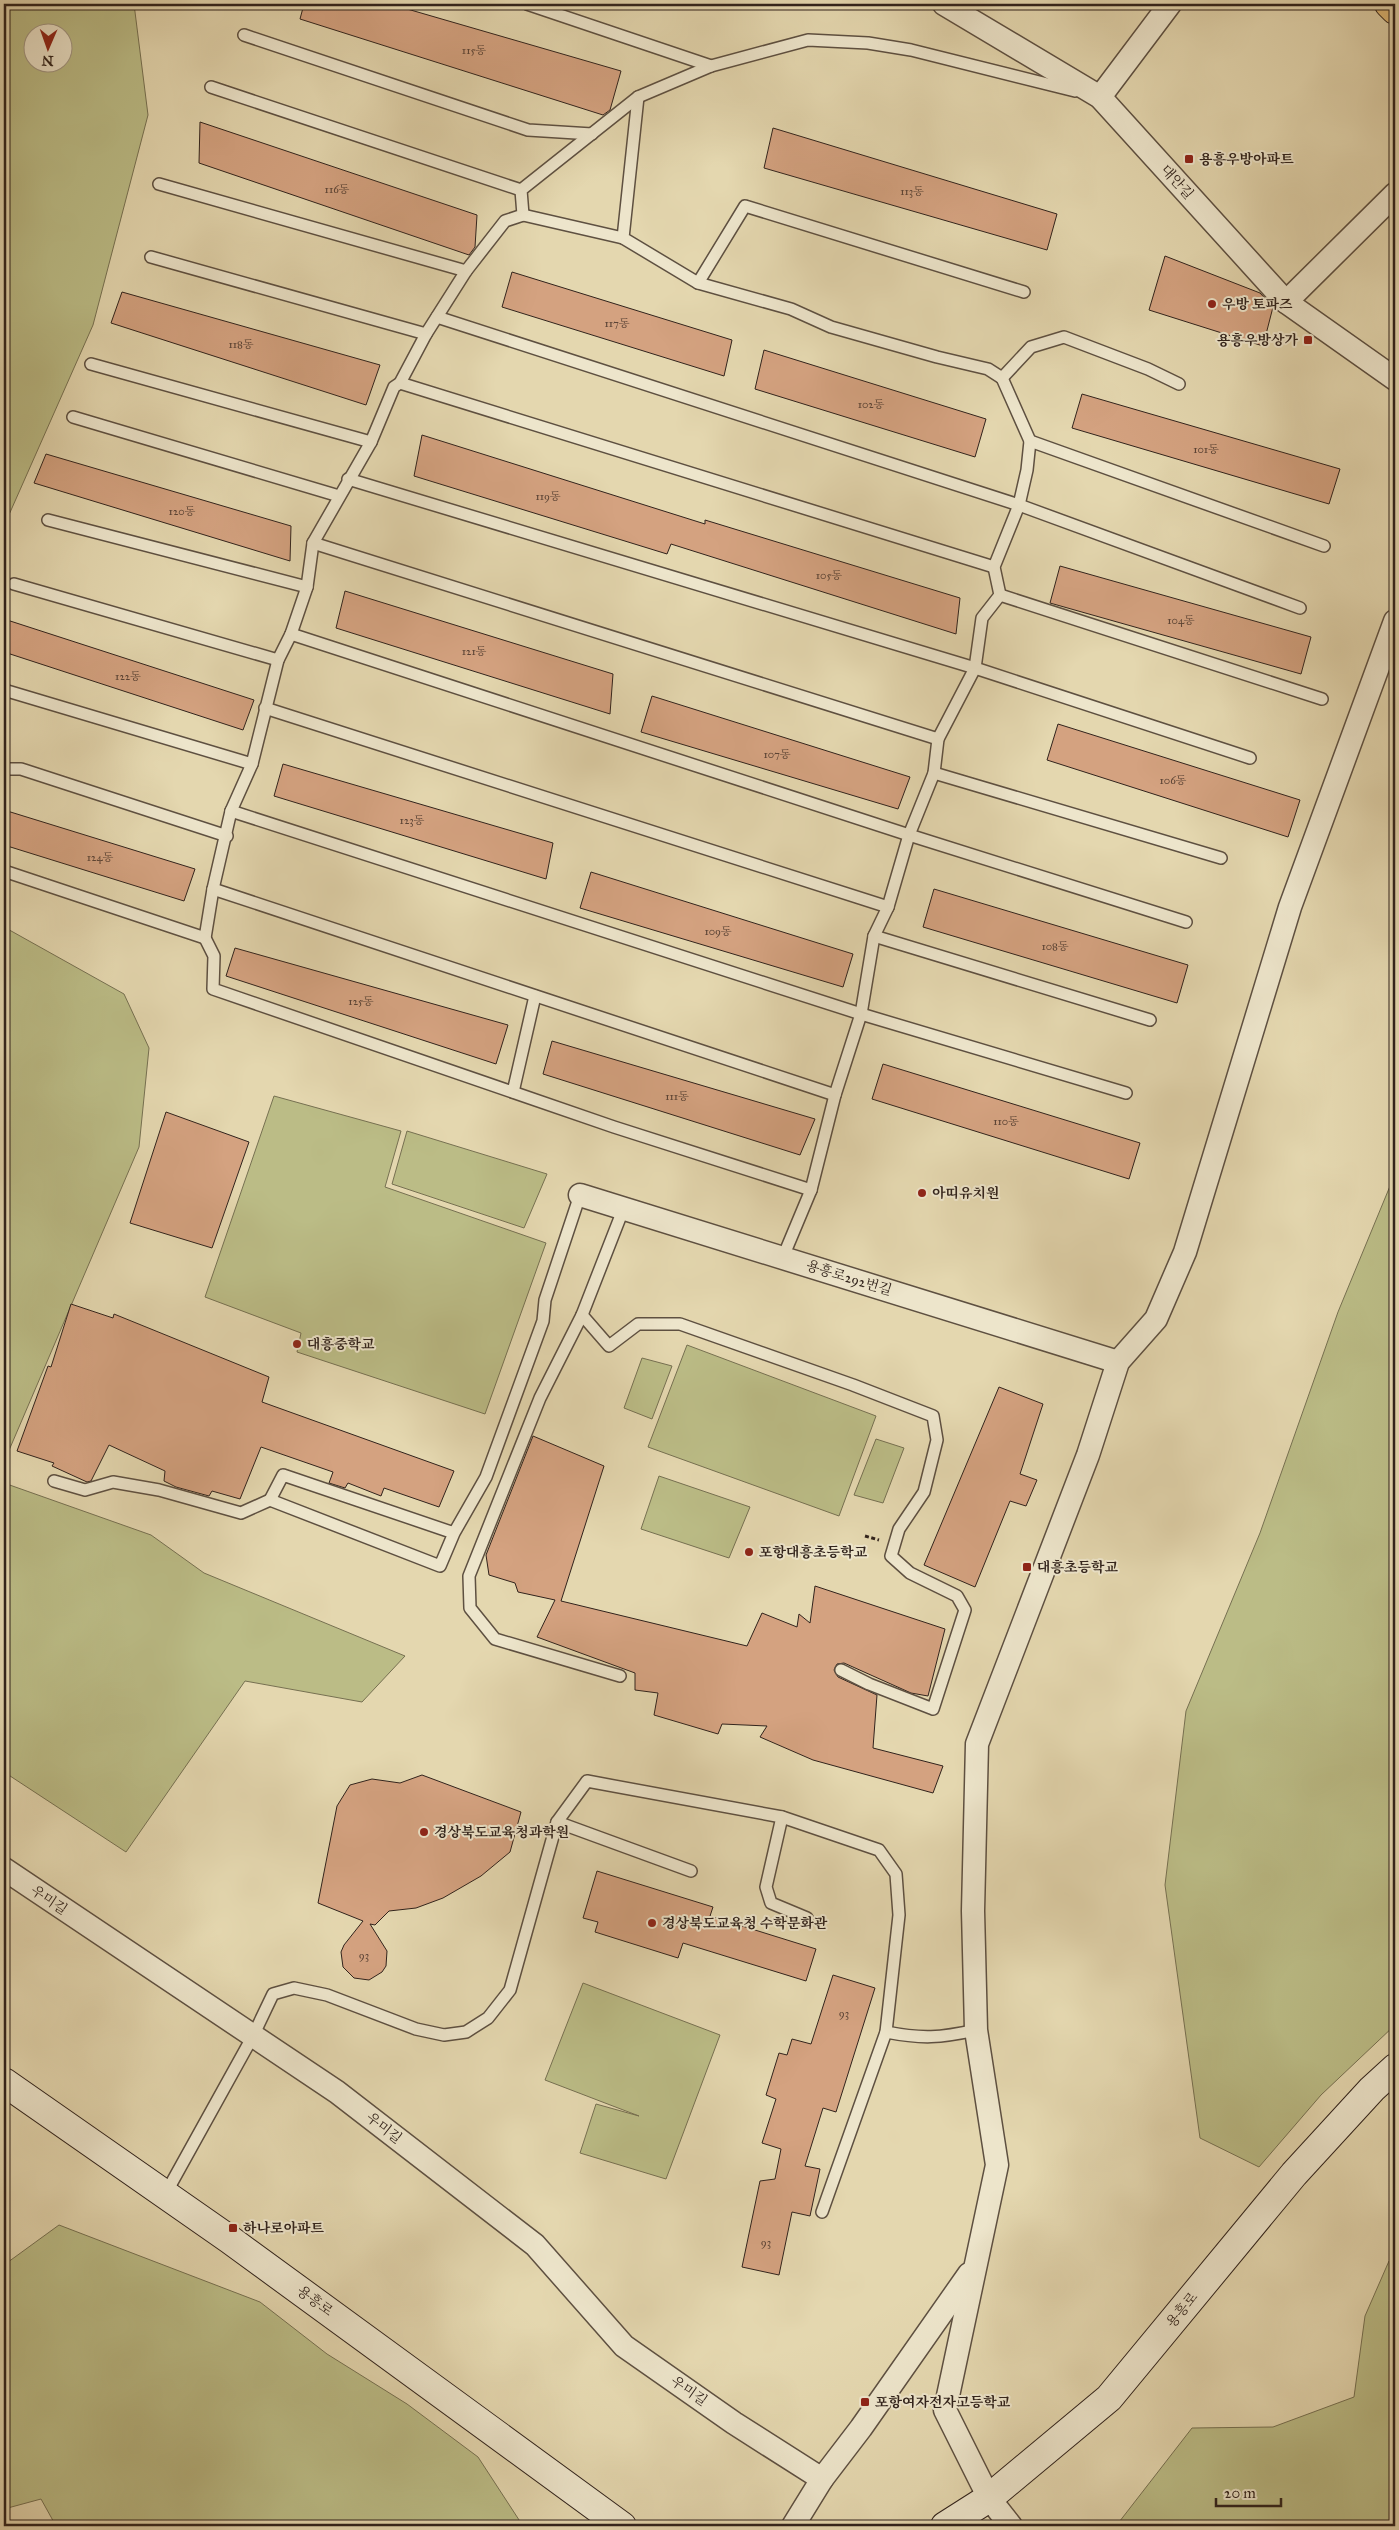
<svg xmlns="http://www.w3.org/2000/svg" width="1399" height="2530" font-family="'IM FELL Great Primer','Noto Serif KR',serif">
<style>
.green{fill:#bbbc86;stroke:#767051;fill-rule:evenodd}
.building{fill:#d4a280;stroke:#31231c}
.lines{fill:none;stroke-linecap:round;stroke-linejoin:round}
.lane-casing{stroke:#5e5041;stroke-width:14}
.street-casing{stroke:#5e5041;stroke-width:25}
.secondary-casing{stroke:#31231c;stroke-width:30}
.primary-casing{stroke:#31231c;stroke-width:30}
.path{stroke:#31231c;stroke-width:3;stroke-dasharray:4 2.5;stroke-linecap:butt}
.lane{stroke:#ede5cb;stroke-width:11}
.street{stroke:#ede5cb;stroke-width:22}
.secondary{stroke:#ede5cb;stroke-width:28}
.primary{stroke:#e2bc78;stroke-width:28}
.poi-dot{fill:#8f2418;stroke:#ede5cb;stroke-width:2}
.labels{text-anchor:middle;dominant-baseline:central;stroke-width:4;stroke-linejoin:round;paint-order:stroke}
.number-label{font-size:11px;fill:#5a4335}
.poi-label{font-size:14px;font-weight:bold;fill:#31231c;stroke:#ede5cb;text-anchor:start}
.street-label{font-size:14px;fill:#31231c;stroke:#ede5cb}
</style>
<rect width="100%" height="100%" fill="#e4d7af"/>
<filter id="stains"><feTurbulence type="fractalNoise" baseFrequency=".004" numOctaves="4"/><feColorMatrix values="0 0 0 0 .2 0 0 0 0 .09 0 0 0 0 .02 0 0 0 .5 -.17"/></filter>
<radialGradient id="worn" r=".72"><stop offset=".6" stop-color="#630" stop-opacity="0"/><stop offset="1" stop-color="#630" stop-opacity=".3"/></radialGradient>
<g class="green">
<path d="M 4,4 L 134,4 L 148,115 L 93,325 L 4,526 ZM 62,32 L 62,62 L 32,62 L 32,32 Z"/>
<polygon points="4,927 124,994 149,1048 139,1147 4,1462"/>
<polygon points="274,1096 401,1131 385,1187 546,1243 485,1414 297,1352 301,1333 205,1297"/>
<polygon points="407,1131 547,1174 524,1228 392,1184"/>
<polygon points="1395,1174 1395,2025 1321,2095 1259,2167 1200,2138 1165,1885 1186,1711 1260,1533 1338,1312"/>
<polygon points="687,1345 876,1416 839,1516 648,1447"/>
<polygon points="642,1358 672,1366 652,1419 624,1408"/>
<polygon points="876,1439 904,1448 883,1503 854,1495"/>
<polygon points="659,1476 750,1507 729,1558 641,1529"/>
<polygon points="4,1483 151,1535 204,1573 405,1656 362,1702 245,1681 126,1852 4,1772"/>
<polygon points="583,1983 720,2035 666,2179 580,2153 596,2104 639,2116 545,2080"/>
<polygon points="59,2225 260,2302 327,2354 407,2404 478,2457 523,2526 56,2526 41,2499 4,2509 4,2265"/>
<polygon points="1395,2258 1395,2526 1116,2526 1192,2428 1273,2427 1354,2397 1365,2316 1389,2261"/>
</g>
<g class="building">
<polygon points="304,4 390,4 621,71 610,110 603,115 300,19"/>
<polygon points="200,122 477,215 475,247 469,255 199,163"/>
<polygon points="773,128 1057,214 1047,250 764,168"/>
<polygon points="1165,256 1260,293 1273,307 1263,346 1149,310"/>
<polygon points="512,272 732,340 724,376 502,307"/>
<polygon points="122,292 380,365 366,405 111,323"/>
<polygon points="764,350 986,419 975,457 755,389"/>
<polygon points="1082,394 1340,469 1329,504 1072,428"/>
<polygon points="422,435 705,524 705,520 960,598 956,634 671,544 667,554 414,476"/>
<polygon points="46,454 291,526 290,561 34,483"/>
<polygon points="1060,566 1311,637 1301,674 1050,603"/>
<polygon points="345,591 613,674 610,714 336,628"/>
<polygon points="4,619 254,700 243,730 4,652"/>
<polygon points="652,696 910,777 898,809 641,732"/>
<polygon points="1058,724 1300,800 1288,837 1047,760"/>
<polygon points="283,764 553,843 546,879 274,796"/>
<polygon points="4,810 195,869 184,901 4,845"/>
<polygon points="591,872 853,954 843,987 580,908"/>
<polygon points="934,889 1188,965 1177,1003 923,927"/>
<polygon points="235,948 508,1025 496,1064 226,976"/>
<polygon points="552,1041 815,1119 800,1155 543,1074"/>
<polygon points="883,1064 1140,1143 1129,1179 872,1099"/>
<polygon points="166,1112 249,1142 212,1248 130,1223"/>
<polygon points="71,1304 113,1318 114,1314 269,1377 262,1402 454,1471 439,1507 384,1488 381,1496 348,1483 345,1488 329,1483 333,1472 261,1447 240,1499 212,1491 209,1496 176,1487 164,1481 165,1471 109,1445 91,1481 87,1482 52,1466 54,1463 17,1451 48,1366 51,1367"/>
<polygon points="999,1387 1043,1404 1020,1474 1037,1480 1026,1506 1010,1501 975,1587 924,1565"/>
<polygon points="533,1436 604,1466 561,1601 747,1646 762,1613 797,1627 799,1614 810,1623 815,1586 945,1629 928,1696 911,1693 844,1663 837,1664 834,1670 838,1677 877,1695 873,1748 943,1766 933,1793 813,1760 760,1737 767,1726 722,1724 718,1734 654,1715 658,1693 635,1690 635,1673 537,1637 555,1600 518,1592 515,1583 489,1575 486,1555"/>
<polygon points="422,1775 521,1812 510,1852 481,1876 443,1898 416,1908 389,1911 375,1925 370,1924 387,1951 386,1966 382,1972 369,1980 354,1978 343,1967 341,1952 344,1945 363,1921 318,1903 337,1806 350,1785 372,1779 400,1783"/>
<polygon points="597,1871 713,1907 710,1916 816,1949 806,1981 683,1943 678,1958 595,1932 598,1922 583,1918"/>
<polygon points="833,1975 875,1988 836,2112 823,2108 805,2166 820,2169 810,2216 792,2212 779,2275 742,2267 760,2181 775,2179 781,2149 762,2143 776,2099 766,2095 779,2053 787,2055 792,2039 811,2044"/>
</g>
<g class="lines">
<defs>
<g id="lane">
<polyline points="527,4 711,66"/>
<polyline points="244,35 528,130 592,134"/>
<polyline points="211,87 521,190"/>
<polyline points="638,97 623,238 698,283 791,309 831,327 937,357 988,369 1002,378 1031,347 1064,337 1148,369 1179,384"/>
<polyline points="159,184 466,271"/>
<polyline points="523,215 623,238"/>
<polyline points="151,257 426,334"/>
<polyline points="698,283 745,206 1024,292"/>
<polyline points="437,317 1019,505 1300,608"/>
<polyline points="91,364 371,442"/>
<polyline points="400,383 994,567"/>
<polyline points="73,417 339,496"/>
<polyline points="1030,441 1324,546"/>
<polyline points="348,479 975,668 1250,758"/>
<polyline points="48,520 307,587"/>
<polyline points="313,543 938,739"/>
<polyline points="14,584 278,660"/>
<polyline points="1000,595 1322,699"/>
<polyline points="291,634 909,835 1186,922"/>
<polyline points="4,690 252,764"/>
<polyline points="265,708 888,907"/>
<polyline points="4,769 21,769 227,836"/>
<polyline points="934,773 1221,858"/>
<polyline points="231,811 861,1014 1126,1093"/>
<polyline points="4,871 205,938 213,889 231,811 252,764 278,660 291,634 307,587 313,543 371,442 394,387 400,383 426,334 466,271 505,221 523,215 521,190 638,97 711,66 808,40 868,43 911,50 1075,91"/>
<polyline points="213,889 835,1095"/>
<polyline points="874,936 1150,1020"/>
<polyline points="205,938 214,956 213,989 614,1127 811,1190"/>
<polyline points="513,1092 535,996"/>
<polyline points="783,1257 811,1190 835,1095 861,1014 874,936 888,907 909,835 934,773 938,739 975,668 982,618 1000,595 994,567 1019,505 1027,470 1030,441 1002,378"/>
<polyline points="582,1315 609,1346 638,1324 680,1324 853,1385 933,1416 937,1440 924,1492 899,1529 891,1556 910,1573 957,1596 965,1610 933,1709 869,1684 841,1670"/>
<polyline points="54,1481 85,1490 113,1482 159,1490 241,1513 270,1500"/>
<polyline points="454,1533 283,1475 270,1500 440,1566 454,1533 486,1477 543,1321 545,1300 580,1195"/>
<polyline points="620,1676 495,1639 470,1608 469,1576 540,1398 582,1315 623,1210"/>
<polyline points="782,1817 766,1887 771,1903 807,1918"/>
<polyline points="557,1822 691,1871"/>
<path d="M 886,2032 C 922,2039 940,2038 976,2030"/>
<polyline points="166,2193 253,2036 273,1994 294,1988 327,1995 416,2029 444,2035 466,2032 488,2018 510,1990 557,1822 587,1781 782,1817 879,1850 896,1874 899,1915 886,2032 822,2212"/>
</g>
<g id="street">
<polyline points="944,4 1100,97 1286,302 1395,379"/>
<polyline points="1100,97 1170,4"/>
<polyline points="1286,302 1395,194"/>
<polyline points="580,1195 1118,1362"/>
<polyline points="4,1869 337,2092 535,2245 624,2346 734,2423 822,2479"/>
<polyline points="793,2526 822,2479 861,2428 969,2274"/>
<polyline points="1011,2526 989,2498 945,2410 997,2165 976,2030 973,1911 977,1744 1088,1455 1118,1362 1156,1319 1185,1252 1290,907 1395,621"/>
</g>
<g id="secondary">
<polyline points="4,2082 229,2239 622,2526"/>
<polyline points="945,2526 989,2498 1109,2398 1294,2174 1372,2089 1395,2068"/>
</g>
<polyline id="primary" points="1389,4 1395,10"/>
</defs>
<use href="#lane" class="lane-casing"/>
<use href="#street" class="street-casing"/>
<use href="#secondary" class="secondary-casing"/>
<use href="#primary" class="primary-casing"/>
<polyline class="path" points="865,1536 879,1540"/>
<use href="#lane" class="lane"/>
<use href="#street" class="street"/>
<use href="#secondary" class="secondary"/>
<use href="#primary" class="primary"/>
</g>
<g class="poi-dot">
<rect x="1184" y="154" width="10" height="10" rx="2.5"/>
<circle cx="1212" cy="304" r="5"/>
<rect x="1303" y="335" width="10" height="10" rx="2.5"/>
<circle cx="922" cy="1193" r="5"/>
<circle cx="297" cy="1344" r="5"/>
<circle cx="749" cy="1552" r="5"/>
<rect x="1022" y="1562" width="10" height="10" rx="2.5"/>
<circle cx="424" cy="1832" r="5"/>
<circle cx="652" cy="1923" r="5"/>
<rect x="228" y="2223" width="10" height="10" rx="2.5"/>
<rect x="860" y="2397" width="10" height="10" rx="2.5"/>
</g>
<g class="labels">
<g class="number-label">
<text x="474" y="50">115동</text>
<text x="337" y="189">116동</text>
<text x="912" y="191">113동</text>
<text x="617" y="323">117동</text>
<text x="241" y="344">118동</text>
<text x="871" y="404">102동</text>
<text x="1206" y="449">101동</text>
<text x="548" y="496">119동</text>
<text x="182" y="511">120동</text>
<text x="829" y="575">105동</text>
<text x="1181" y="620">104동</text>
<text x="474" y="651">121동</text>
<text x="128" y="676">122동</text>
<text x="777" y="754">107동</text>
<text x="1173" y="780">106동</text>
<text x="412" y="820">123동</text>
<text x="100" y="857">124동</text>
<text x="718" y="931">109동</text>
<text x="1055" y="946">108동</text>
<text x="361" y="1001">125동</text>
<text x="677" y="1096">111동</text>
<text x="1006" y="1121">110동</text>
<text x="364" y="1955">93</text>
<text x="844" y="2013">93</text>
<text x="766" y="2242">93</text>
</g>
<g class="poi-label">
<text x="1199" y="159">용흥우방아파트</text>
<text x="1222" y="304">우방 토파즈</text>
<text x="1298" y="340" text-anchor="end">용흥우방상가</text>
<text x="932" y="1193">아띠유치원</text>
<text x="307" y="1344">대흥중학교</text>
<text x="759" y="1552">포항대흥초등학교</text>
<text x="1037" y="1567">대흥초등학교</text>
<text x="434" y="1832">경상북도교육청과학원</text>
<text x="662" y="1923">경상북도교육청 수학문화관</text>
<text x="243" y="2228">하나로아파트</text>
<text x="875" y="2402">포항여자전자고등학교</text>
</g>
<g class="street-label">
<text transform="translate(1177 182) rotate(48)">대안길</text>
<text transform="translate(849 1278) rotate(17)">용흥로292번길</text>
<text transform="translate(49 1900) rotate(34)">우미길</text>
<text transform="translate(384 2128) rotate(38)">우미길</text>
<text transform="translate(315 2301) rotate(36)">용흥로</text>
<text transform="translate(1182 2310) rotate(-51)">용흥로</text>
<text transform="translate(689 2391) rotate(35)">우미길</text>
</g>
</g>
<rect width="1399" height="2530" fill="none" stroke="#e4d7af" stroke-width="20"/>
<rect x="5" y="5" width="1389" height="2520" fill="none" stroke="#31231c" stroke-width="2.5"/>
<rect x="10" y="10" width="1379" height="2510" fill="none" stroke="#31231c"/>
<g transform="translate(48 48) rotate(182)"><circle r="24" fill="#ede5cb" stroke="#a29785"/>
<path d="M0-4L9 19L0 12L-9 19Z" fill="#8f2418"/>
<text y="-8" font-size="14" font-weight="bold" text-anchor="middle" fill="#31231c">N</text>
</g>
<path d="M1216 2498v8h65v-8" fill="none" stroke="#31231c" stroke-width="2.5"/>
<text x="1224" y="2498" font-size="15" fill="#31231c" stroke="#ede5cb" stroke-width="4" paint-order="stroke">20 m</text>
<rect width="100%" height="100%" filter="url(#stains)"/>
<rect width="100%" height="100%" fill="url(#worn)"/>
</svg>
